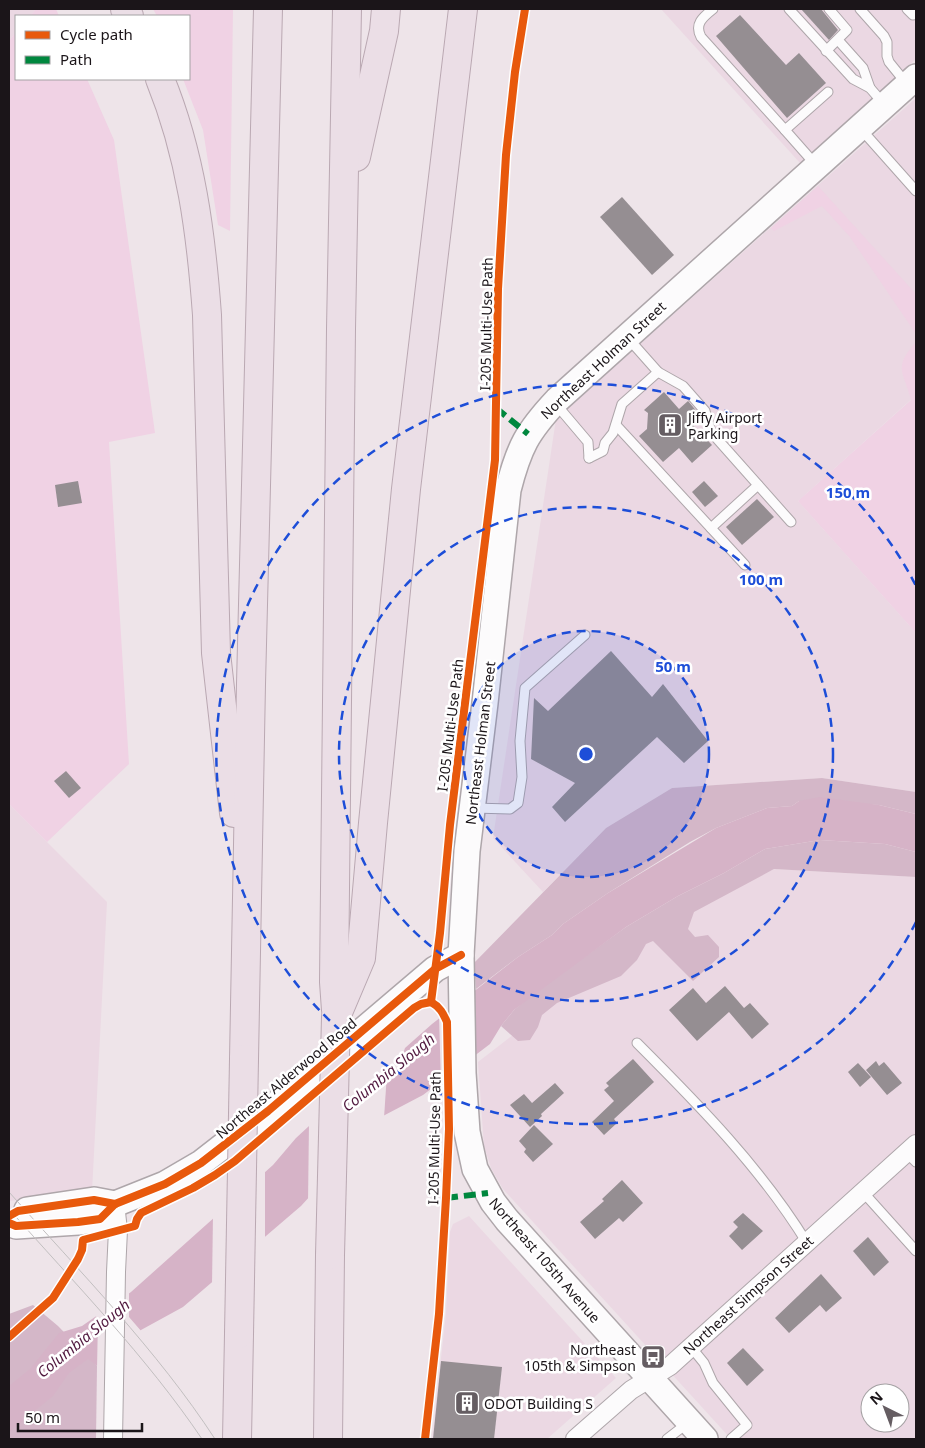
<svg xmlns="http://www.w3.org/2000/svg" width="925" height="1448" font-family="'Noto Sans',sans-serif">
<style>
.built{fill:#ebd8e3;fill-rule:evenodd}
.green{fill:#f0d2e4}
.forest{fill:#d4b7c8}
.water{fill:#d6b3c7}
.pier{fill:#eee4e9}
.building{fill:#958e92}
.lines{fill:none;stroke-linecap:round;stroke-linejoin:round}
.lane-casing{stroke:#aea6aa;stroke-width:11}
.street-casing{stroke:#aea6aa;stroke-width:20}
.secondary-casing{stroke:#aea6aa;stroke-width:28}
.highway-casing{stroke:#baa8b2;stroke-width:30}
.lane{stroke:#fcfbfc;stroke-width:9}
.street{stroke:#fcfbfc;stroke-width:18}
.secondary{stroke:#fcfbfc;stroke-width:25}
.highway{stroke:#ebdee6;stroke-width:28}
.tram{stroke:#c2bfc0;stroke-width:1}
.highway-bridge-casing{stroke:#baa8b2;stroke-width:30;stroke-linecap:butt}
.highway-bridge{stroke:#ebdee6;stroke-width:28}
.quiet{stroke:#00873e;stroke-width:6;stroke-dasharray:12 6;stroke-linecap:butt}
.cycleway-casing{stroke:#fff;stroke-width:11}
.cycleway{stroke:#e8590c;stroke-width:8}
.ring{fill:none;stroke:#1d4ed8;stroke-width:2.5;stroke-dasharray:9 6}
.labels{text-anchor:middle;dominant-baseline:central;stroke-width:5;stroke-linejoin:round;paint-order:stroke}
.street-label{font-size:14px;fill:#1b1519;stroke:#fff}
.poi-label{font-size:14px;fill:#1b1519;stroke:#fff;text-anchor:start}
.water-label{font-size:15px;font-style:italic;fill:#51193f;stroke:#fff}
.centre{fill:#1d4ed8;stroke:#fff;stroke-width:2.5}
.ring-label{font-size:15px;text-anchor:middle;font-weight:bold;fill:#1d4ed8;stroke:#fff;stroke-width:5;stroke-linejoin:round;paint-order:stroke}
</style>
<rect width="100%" height="100%" fill="#eee4e9"/>
<g class="built">
<polygon points="9,9 36,9 30,16 16,16 16,32 9,41"/>
<polygon points="661,9 916,9 916,59 800,163"/>
<polygon points="916,98 916,395 798,501 916,633 916,792 822,778 672,788 606,828 543,892 493,838 556,419"/>
<polygon points="9,804 107,902 92,1192 9,1201"/>
<path d="M 774,869 L 916,877 L 916,1439 L 731,1439 L 503,1189 L 491,1168 L 484,1146 L 478,1062 L 558,1000 L 668,923 ZM 870,1393 L 900,1393 L 900,1423 L 870,1423 Z"/>
<polygon points="469,1216 616,1378 547,1439 432,1439 446,1313 450,1232 453,1224"/>
</g>
<g class="green">
<polygon points="36,9 56,9 59,16 30,16"/>
<polygon points="153,9 233,9 230,231 218,225 203,130 183,79 189,79 189,16 157,16"/>
<polygon points="16,32 16,79 87,79 114,140 155,433 109,442 129,764 47,842 9,804 9,41"/>
<polygon points="818,186 916,294 916,334 850,237 822,206 774,231 771,228"/>
<path d="M 916,342 L 916,633 L 798,501 L 911,400 C 903,370 893,368 916,342 Z"/>
</g>
<g class="forest">
<polygon points="822,778 916,792 916,814 879,805 799,801 792,806 767,808 716,828 690,842 608,893 563,924 552,935 518,957 476,989 474,963 606,828 672,788"/>
<polygon points="820,840 885,844 916,852 916,877 774,869 694,912 688,929 695,937 708,935 719,947 719,957 693,981 653,941 646,944 637,960 621,976 557,1003 542,1015 538,1027 530,1040 518,1041 501,1026 514,1010 533,994 626,927 678,896 724,873 765,849"/>
<polygon points="33,1305 58,1326 97,1366 96,1439 9,1439 9,1314"/>
</g>
<polygon class="water" points="820,797 879,805 916,814 916,852 885,844 820,840 765,849 724,873 678,896 626,927 514,1010 501,1026 490,1044 423,1095 383,1116 301,1206 183,1307 141,1330 97,1366 88,1359 69,1373 53,1396 9,1432 9,1386 30,1369 59,1333 82,1326 131,1292 273,1165 296,1138 334,1103 397,1071 405,1048 432,1024 518,957 552,935 563,924 608,893 716,828 767,808 792,806 799,801"/>
<g class="pier">
<polygon points="472,990 473,1060 441,1084 439,1015"/>
<polygon points="387,1073 384,1118 308,1203 309,1123 333,1101"/>
<polygon points="265,1169 265,1241 212,1286 213,1215"/>
<polygon points="129,1290 129,1317 142,1332 97,1369 98,1319 94,1314"/>
</g>
<g class="building">
<polygon points="801,9 821,9 838,30 829,40"/>
<polygon points="740,15 786,65 799,53 826,83 787,118 716,36"/>
<polygon points="622,197 674,255 652,275 600,217"/>
<polygon points="664,392 679,409 688,401 699,414 690,422 712,445 692,463 679,448 663,462 639,436 647,429 648,413 644,410"/>
<polygon points="78,481 82,503 58,507 55,485"/>
<polygon points="704,481 718,496 705,507 692,492"/>
<polygon points="757,499 774,517 742,545 726,527"/>
<polygon points="611,651 652,697 663,684 708,741 684,763 657,737 565,822 552,807 575,783 531,759 534,698 548,711"/>
<polygon points="66,771 81,788 69,798 54,781"/>
<polygon points="725,986 744,1008 750,1003 769,1024 752,1039 729,1012 697,1041 669,1010 693,988 706,1003"/>
<polygon points="633,1059 654,1082 614,1119 617,1123 604,1135 592,1122 614,1101 604,1090 609,1086 606,1083"/>
<polygon points="876,1061 879,1066 884,1062 902,1083 887,1095 866,1070"/>
<polygon points="858,1063 871,1077 860,1087 848,1072"/>
<polygon points="555,1083 564,1093 541,1114 542,1116 530,1127 510,1105 524,1094 532,1103"/>
<polygon points="534,1125 553,1144 533,1162 524,1152 526,1149 519,1141"/>
<polygon points="622,1180 643,1203 623,1222 619,1218 595,1239 580,1222 604,1201 602,1199"/>
<polygon points="743,1213 763,1231 742,1250 729,1236 738,1227 733,1222"/>
<polygon points="868,1237 889,1262 874,1276 853,1251"/>
<polygon points="821,1274 842,1298 826,1312 820,1305 789,1333 775,1318"/>
<polygon points="743,1348 764,1370 747,1386 727,1363"/>
<polygon points="441,1361 502,1367 494,1439 433,1439"/>
</g>
<g class="lines">
<defs>
<g id="lane">
<path d="M 713,9 C 703,17 694,24 701,37 L 785,130 L 828,92"/>
<polyline points="789,9 853,79 870,88 883,103"/>
<polyline points="860,9 884,36 887,42 887,56 889,62 906,83"/>
<polyline points="907,9 913,15 916,12"/>
<polyline points="838,40 863,68 870,88"/>
<polyline points="826,51 847,30 829,9"/>
<polyline points="860,128 916,191"/>
<polyline points="785,130 815,164"/>
<polyline points="658,372 683,386 705,411 711,432 791,522"/>
<polyline points="555,403 588,442 589,458"/>
<polyline points="616,425 745,565"/>
<polyline points="589,458 603,451 605,443 613,433 622,404 658,372 627,337"/>
<polyline points="711,528 758,485"/>
<polyline points="473,808 510,809 518,803 522,777 520,741 525,688 585,635"/>
<path d="M 637,1043 C 698,1104 761,1168 807,1243"/>
<polyline points="907,1153 916,1162"/>
<polyline points="863,1192 916,1251"/>
<polyline points="691,1347 704,1363 713,1383 747,1425 731,1439"/>
<polyline points="667,1439 689,1422"/>
</g>
<g id="street">
<polyline points="113,1439 116,1272 118,1230 115,1204"/>
<polyline points="575,1439 631,1390 670,1366 916,1144"/>
</g>
<g id="secondary">
<polyline points="27,1210 94,1200 115,1204"/>
<polyline points="9,1223 16,1226 78,1222 100,1219 115,1204 165,1184 201,1163 268,1111 435,969 461,955"/>
<path d="M 705,1439 L 507,1220 L 493,1202 L 475,1169 L 467,1132 L 463,1073 L 461,955 L 467,851 L 485,703 L 508,490 C 519,447 527,432 557,400 L 916,77"/>
</g>
<g id="highway">
<polyline points="125,9 129,16"/>
<path d="M 160,79 C 191,155 201,233 207,315 L 216,653 L 234,813"/>
<polyline points="356,157 384,31 386,9"/>
<polyline points="336,1010 334,982 341,329 347,9"/>
<polyline points="336,1017 361,958 373,823 406,489 463,9"/>
<polyline points="244,1059 251,684 268,9"/>
<polyline points="237,1439 239,1334"/>
<polyline points="328,1439 330,1255"/>
</g>
</defs>
<use href="#lane" class="lane-casing"/>
<use href="#street" class="street-casing"/>
<use href="#secondary" class="secondary-casing"/>
<use href="#highway" class="highway-casing"/>
<use href="#lane" class="lane"/>
<use href="#street" class="street"/>
<use href="#secondary" class="secondary"/>
<use href="#highway" class="highway"/>
<g class="tram">
<path d="M 9,1192 C 80,1272 157,1350 215,1439"/>
<path d="M 9,1209 C 75,1284 146,1356 202,1439"/>
</g>
<defs>
<g id="highway-bridge">
<polyline points="330,1255 336,1017"/>
<polyline points="239,1334 244,1059"/>
</g>
</defs>
<use href="#highway-bridge" class="highway-bridge-casing"/>
<use href="#highway-bridge" class="highway-bridge"/>
<g class="quiet">
<polyline points="496,408 528,434"/>
<polyline points="446,1198 488,1193"/>
</g>
<defs>
<g id="cycleway">
<polyline points="431,1002 440,933 450,825 495,460 498,289 506,155 515,72 525,9"/>
<polyline points="9,1216 18,1211 94,1200 115,1204"/>
<polyline points="9,1223 16,1226 78,1222 100,1219 115,1204 165,1184 201,1163 268,1111 435,969 461,955"/>
<polyline points="9,1337 53,1298 78,1259 82,1250 83,1240 135,1226 137,1219 141,1213 193,1188 215,1175 235,1161 414,1008 421,1004 431,1002"/>
<path d="M 425,1439 L 439,1314 L 446,1198 L 449,1129 L 447,1022 C 443,1013 440,1007 431,1002"/>
</g>
</defs>
<use href="#cycleway" class="cycleway-casing"/>
<use href="#cycleway" class="cycleway"/>
</g>
<circle cx="586" cy="754" r="123" fill="#1d4ed8" fill-opacity=".12"/>
<g class="ring">
<circle cx="586" cy="754" r="123"/>
<circle cx="586" cy="754" r="247"/>
<path d="M916 922A370 370 0 1 1 916 586"/>
</g>
<defs>
<symbol id="building-square" viewBox="-11 -11 22 22"><rect x="-9" y="-9" width="18" height="18" rx="4" fill="#655d62" stroke="#fff"/><path d="M-4-6H4V6H1V3H-1V6H-4ZM-2.5-4.3h1.7v1.8h-1.7ZM.8-4.3h1.7v1.8H.8ZM-2.5-1h1.7V.8h-1.7ZM.8-1h1.7V.8H.8Z" fill="#fff"/></symbol>
<symbol id="bus-square" viewBox="-11 -11 22 22"><rect x="-9" y="-9" width="18" height="18" rx="4" fill="#655d62" stroke="#fff"/><path d="M-5-6H5V4H4V6H2V4H-2V6H-4V4H-5ZM-3.5-4V0h7V-4ZM-3.5 1.2v1.5H-2V1.2ZM2 1.2v1.5H3.5V1.2Z" fill="#fff"/></symbol>
</defs>
<g fill-rule="evenodd">
<use href="#building-square" x="656" y="411" width="28" height="28"/>
<use href="#bus-square" x="639" y="1343" width="28" height="28"/>
<use href="#building-square" x="453" y="1389" width="28" height="28"/>
</g>
<g class="labels">
<g class="street-label">
<text transform="translate(486 324) rotate(-89)">I-205 Multi-Use Path</text>
<text transform="translate(603 360) rotate(-43)">Northeast Holman Street</text>
<text transform="translate(450 725) rotate(-83)">I-205 Multi-Use Path</text>
<text transform="translate(480 743) rotate(-83)">Northeast Holman Street</text>
<text transform="translate(286 1078) rotate(-40)">Northeast Alderwood Road</text>
<text transform="translate(434 1138) rotate(-89)">I-205 Multi-Use Path</text>
<text transform="translate(545 1260) rotate(49)">Northeast 105th Avenue</text>
<text transform="translate(748 1295) rotate(-42)">Northeast Simpson Street</text>
</g>
<g class="poi-label">
<text x="688" y="417">Jiffy Airport<tspan x="688" dy="16">Parking</tspan></text>
<text x="636" y="1349" text-anchor="end">Northeast<tspan x="636" dy="16">105th &amp; Simpson</tspan></text>
<text x="484" y="1403">ODOT Building S</text>
</g>
<g class="water-label">
<text transform="translate(388 1072) rotate(-39)">Columbia Slough</text>
<text transform="translate(83 1338) rotate(-39)">Columbia Slough</text>
</g>
</g>
<circle cx="586" cy="754" r="8" class="centre"/>
<g class="ring-label">
<text x="848" y="498">150 m</text>
<text x="761" y="585">100 m</text>
<text x="673" y="672">50 m</text>
</g>
<rect width="925" height="1448" fill="none" stroke="#1b1519" stroke-width="20"/>
<rect x="15" y="15" width="175" height="65" fill="#ffffff" stroke="#a4a1a3"/>
<rect x="25" y="31" width="25" height="8" fill="#e8590c" stroke="#a4a1a3"/>
<text x="60" y="40" font-size="15" fill="#1b1519">Cycle path</text>
<rect x="25" y="56" width="25" height="8" fill="#00873e" stroke="#a4a1a3"/>
<text x="60" y="65" font-size="15" fill="#1b1519">Path</text>
<g transform="translate(885 1408) rotate(318)"><circle r="24" fill="#ffffff" stroke="#a4a1a3"/>
<path d="M0-4L9 19L0 12L-9 19Z" fill="#655d62"/>
<text y="-8" font-size="14" font-weight="bold" text-anchor="middle" fill="#1b1519">N</text>
</g>
<path d="M18 1423v8h124v-8" fill="none" stroke="#1b1519" stroke-width="2.5"/>
<text x="25" y="1423" font-size="15" fill="#1b1519" stroke="#ffffff" stroke-width="4" paint-order="stroke">50 m</text>
</svg>
